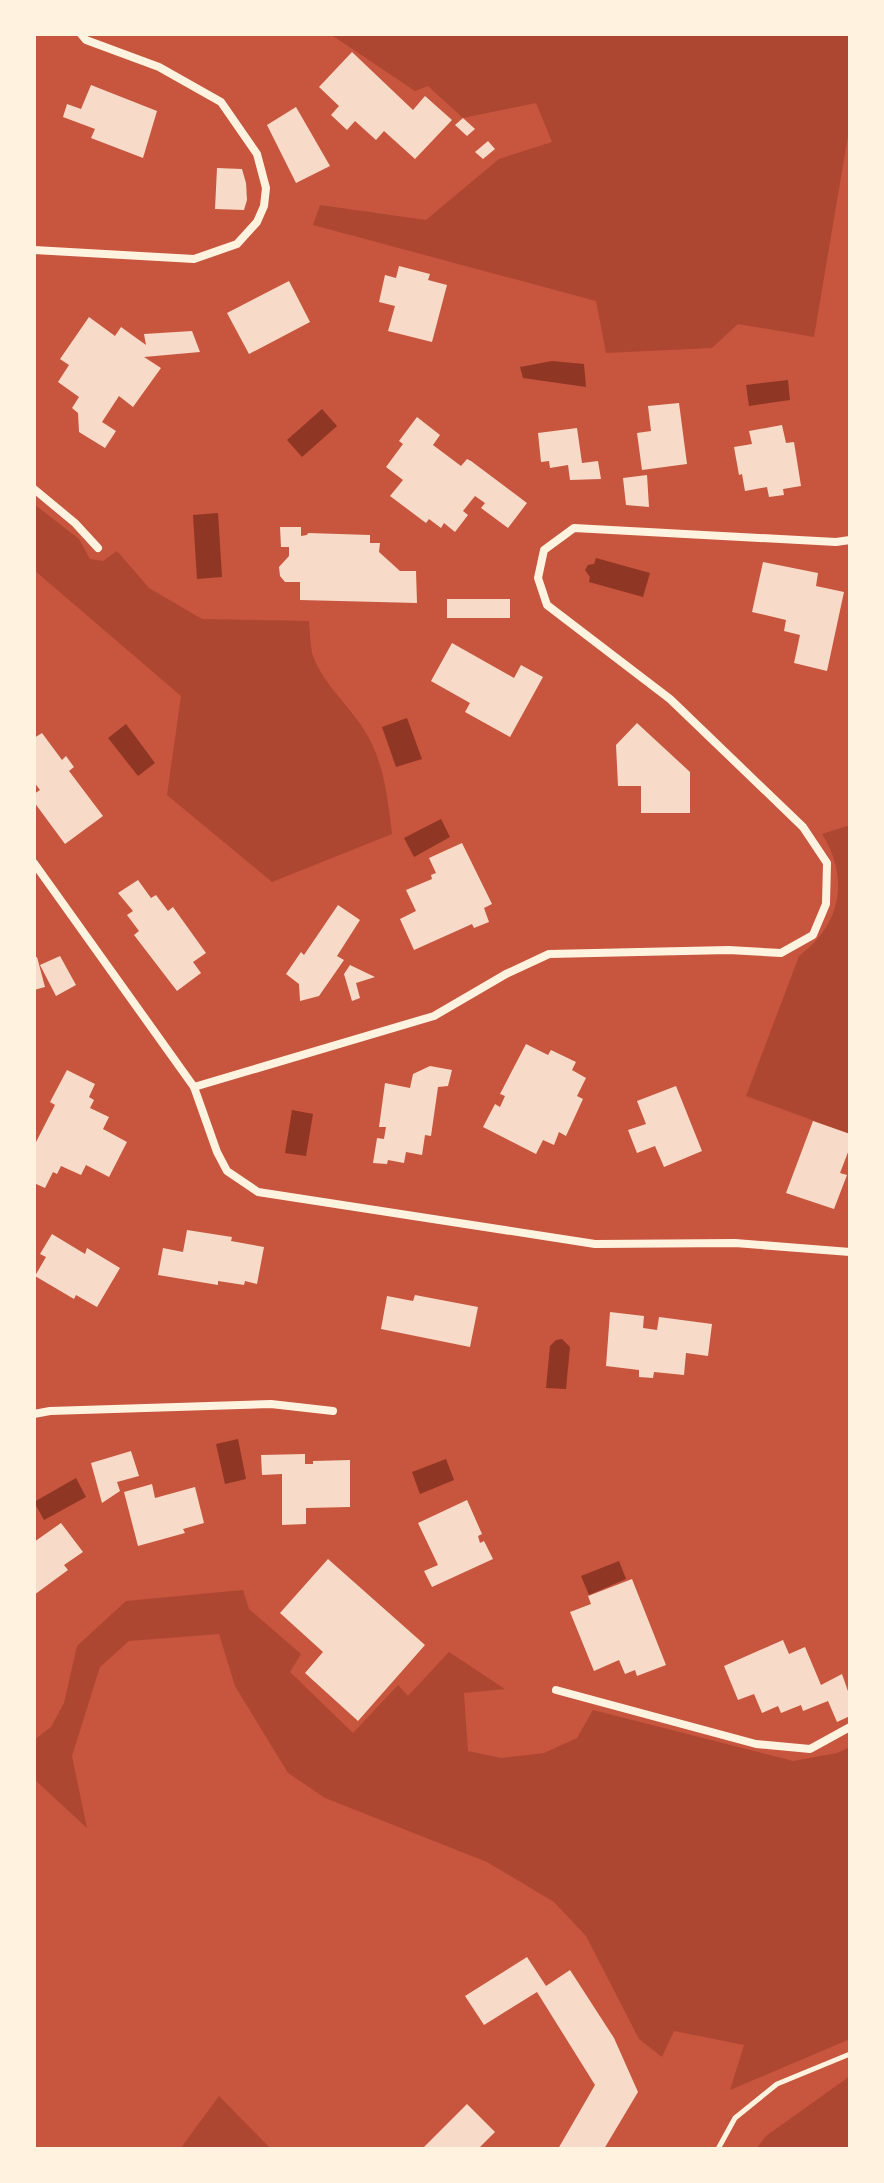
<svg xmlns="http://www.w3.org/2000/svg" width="884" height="2183" font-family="'IBM Plex Sans',sans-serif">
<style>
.green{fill:#ae4732}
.water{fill:#8f3625}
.building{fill:#f7dbc8}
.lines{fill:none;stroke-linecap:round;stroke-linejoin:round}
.path{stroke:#fff3e0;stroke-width:5}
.minor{stroke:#fff3e0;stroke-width:8}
</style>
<rect width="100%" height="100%" fill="#c8553d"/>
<g class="green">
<polygon points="330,34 850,34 850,124 814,337 738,324 712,348 606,353 596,301 313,225 320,205 426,220 499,159 552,142 536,103 463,118 428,86 415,91"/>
<path d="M 34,504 L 79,539 L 90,559 L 103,561 L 117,551 L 149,588 L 202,619 L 309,621 C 310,631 310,643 312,653 C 323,687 356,710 371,742 C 385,771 388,801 392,834 L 272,882 L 167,795 L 181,696 L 34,570 Z"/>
<path d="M 850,825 L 850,1134 L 746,1096 L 799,956 C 841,925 850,878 822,834 Z"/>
<polygon points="243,1590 249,1609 301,1654 290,1672 353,1733 398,1685 408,1696 449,1652 505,1689 464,1693 468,1751 501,1758 544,1753 577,1738 593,1710 793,1761 837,1753 850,1747 850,2039 730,2090 744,2045 674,2031 662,2057 639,2039 586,1936 554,1902 487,1862 325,1798 288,1773 235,1686 219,1634 129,1641 100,1667 72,1756 87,1828 34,1779 34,1740 51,1727 64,1703 77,1646 126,1601"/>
<polygon points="850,2076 850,2149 756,2149 766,2136"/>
<polygon points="219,2096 271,2149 180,2149"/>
</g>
<g class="water">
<polygon points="552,361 584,364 586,387 523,378 520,367"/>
<polygon points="788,380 790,400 749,406 746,385"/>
<polygon points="322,409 337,426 302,457 287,440"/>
<polygon points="218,513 222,577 197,579 193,515"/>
<polygon points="596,558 650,573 643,597 589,582 590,577 585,570 588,565 594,564"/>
<polygon points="407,718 422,759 396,767 382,727"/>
<polygon points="126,724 155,763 138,776 108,738"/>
<polygon points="441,819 450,837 414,857 404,838"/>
<polygon points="292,1110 313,1114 306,1156 285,1153"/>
<polygon points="562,1339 570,1347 566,1389 546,1388 550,1346 556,1340"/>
<polygon points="238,1439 246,1479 225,1484 216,1444"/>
<polygon points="446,1459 454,1480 420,1494 412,1472"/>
<polygon points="76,1478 86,1497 44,1520 34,1502"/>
<polygon points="619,1561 626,1579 589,1595 581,1576"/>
</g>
<g class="building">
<polygon points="352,52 413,110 425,96 452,120 415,159 384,131 376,140 355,121 347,130 331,115 339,106 319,87"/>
<polygon points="91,85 157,111 143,158 91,138 95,129 63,117 67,104 81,109"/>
<polygon points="296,107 330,166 296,183 267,125"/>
<polygon points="463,118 475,129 467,136 455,125"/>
<polygon points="488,141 495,149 483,159 475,152"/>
<polygon points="217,168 242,169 246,183 247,200 244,210 215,209"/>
<polygon points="399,266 430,274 428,280 447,285 432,342 388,331 395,306 379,302 385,275 396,278"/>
<polygon points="289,281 310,322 249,354 227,313"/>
<polygon points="89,317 115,336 121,327 146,345 144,334 192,331 200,352 144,357 161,368 133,407 119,396 102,422 116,431 105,448 79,432 78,413 72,408 79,397 58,382 69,365 60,359"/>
<polygon points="679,403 687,464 642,470 637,433 651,431 648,406"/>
<polygon points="417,417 440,435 433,445 461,466 467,459 471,461 527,503 508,528 481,508 485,503 475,496 463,511 468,515 455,532 444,523 441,528 429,519 426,523 390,496 403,480 386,467 403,444 399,441"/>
<polygon points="782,425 786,443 794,442 801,486 783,489 784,495 769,497 767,487 745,491 742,474 739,475 734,447 752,444 749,431"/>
<polygon points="577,428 582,463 598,461 601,479 570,480 568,465 550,468 549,461 541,462 538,433"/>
<polygon points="647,475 649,507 626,505 623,478"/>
<polygon points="280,527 301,527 301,536 307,535 308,533 370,535 370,543 380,543 379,552 400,571 416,571 417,603 300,600 300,582 285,582 280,576 279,567 289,556 289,547 281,547"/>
<polygon points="763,562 818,573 816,586 844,592 827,671 794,663 800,635 784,631 786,620 752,612"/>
<rect x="447" y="599" width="63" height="19"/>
<polygon points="452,643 514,678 521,665 543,677 510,737 465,712 470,703 431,681"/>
<polygon points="637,723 690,772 690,813 641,813 641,786 618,786 616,745"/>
<polygon points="42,733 62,760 66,756 74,767 69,771 103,816 65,844 34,802 34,794 40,790 34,782 34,738"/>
<polygon points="462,843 492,904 484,908 489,922 474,928 472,924 414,950 400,919 416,911 406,890 432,879 431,875 436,873 429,858"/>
<polygon points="138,880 151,898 156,895 168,911 173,907 206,953 193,962 201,973 177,991 134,935 139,931 127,915 133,911 118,893"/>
<polygon points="338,905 360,920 337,956 344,960 319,996 300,1001 299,984 286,974 301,952 304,955"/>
<polygon points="60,956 76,985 56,996 40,965"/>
<polygon points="37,957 45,987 34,990 34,958"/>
<polygon points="350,965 375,977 356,983 360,998 352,1001 344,974"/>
<polygon points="526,1044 548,1055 551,1050 576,1062 572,1070 586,1078 577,1096 583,1099 566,1136 559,1132 554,1145 543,1140 536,1154 483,1127 495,1104 500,1107 505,1096 500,1094"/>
<polygon points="430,1066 452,1070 448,1086 438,1087 431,1136 425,1135 422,1155 406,1152 404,1163 388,1160 387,1164 373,1163 377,1138 384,1139 386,1127 379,1127 385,1083 410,1088 413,1074"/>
<polygon points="67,1070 95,1084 89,1097 94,1100 90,1108 109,1117 103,1129 127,1142 109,1177 86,1165 81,1175 61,1166 57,1174 53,1172 45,1188 34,1183 34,1146 55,1105 50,1102"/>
<polygon points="676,1086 702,1151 664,1167 655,1146 637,1153 628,1130 646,1124 637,1101"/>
<polygon points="813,1121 850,1134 850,1147 840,1173 847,1175 834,1209 786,1193"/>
<polygon points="187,1230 232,1237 231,1241 264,1247 257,1284 245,1281 244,1285 218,1281 218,1285 158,1275 163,1248 183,1252"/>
<polygon points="52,1234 85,1254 87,1248 120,1268 97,1307 76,1295 74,1299 35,1276 46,1257 40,1254"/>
<polygon points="415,1295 478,1307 470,1347 381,1329 387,1296 413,1301"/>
<polygon points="610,1312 644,1316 643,1328 657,1330 659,1317 712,1324 708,1356 686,1353 684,1375 654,1372 653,1378 639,1377 639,1370 606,1366"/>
<polygon points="131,1451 139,1476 117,1482 120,1491 102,1503 91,1463"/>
<polygon points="305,1454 305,1464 313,1464 313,1461 350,1460 350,1507 306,1508 306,1524 282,1525 282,1474 262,1475 261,1455"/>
<polygon points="152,1484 155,1498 195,1487 204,1523 183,1529 185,1533 138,1546 124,1492"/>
<polygon points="467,1500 482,1534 478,1536 480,1543 484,1541 493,1559 432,1587 424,1571 438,1565 418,1523"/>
<polygon points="61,1523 83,1552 64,1565 68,1570 34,1595 34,1542"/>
<polygon points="328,1559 425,1645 358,1721 305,1673 323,1652 280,1613"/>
<polygon points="632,1579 666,1665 637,1676 635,1670 625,1674 619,1660 594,1671 570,1612 591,1604 588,1596"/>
<polygon points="783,1640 789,1654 805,1647 821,1685 842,1674 850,1697 850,1716 837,1722 828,1701 803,1711 801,1705 781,1713 778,1706 762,1713 754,1694 738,1700 724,1666"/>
<polygon points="527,1957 546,1986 570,1970 614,2038 638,2092 604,2149 558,2149 595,2085 537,1992 484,2025 465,1996"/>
<polygon points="467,2104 495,2132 478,2149 422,2149"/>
</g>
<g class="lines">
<polyline class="path" points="718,2149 735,2118 777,2084 850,2054"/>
<g class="minor">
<polyline points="34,250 194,259 237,244 257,222 264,206 266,188 257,154 221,102 159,67 86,40 81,34"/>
<polyline points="34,489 75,523 98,548"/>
<polyline points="34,863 194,1087 217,1152 227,1171 258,1192 595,1244 735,1243 850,1252"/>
<polyline points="194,1087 434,1016 506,974 549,954 729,950 781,953 813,935 826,904 827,863 803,827 670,699 547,605 538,578 544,550 574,528 836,542 850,540"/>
<polyline points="34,1414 50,1411 271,1404 333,1411"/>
<polyline points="556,1690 756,1744 810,1749 850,1727"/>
</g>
</g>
<rect width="884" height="2183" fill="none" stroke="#fff3e0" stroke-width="72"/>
</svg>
